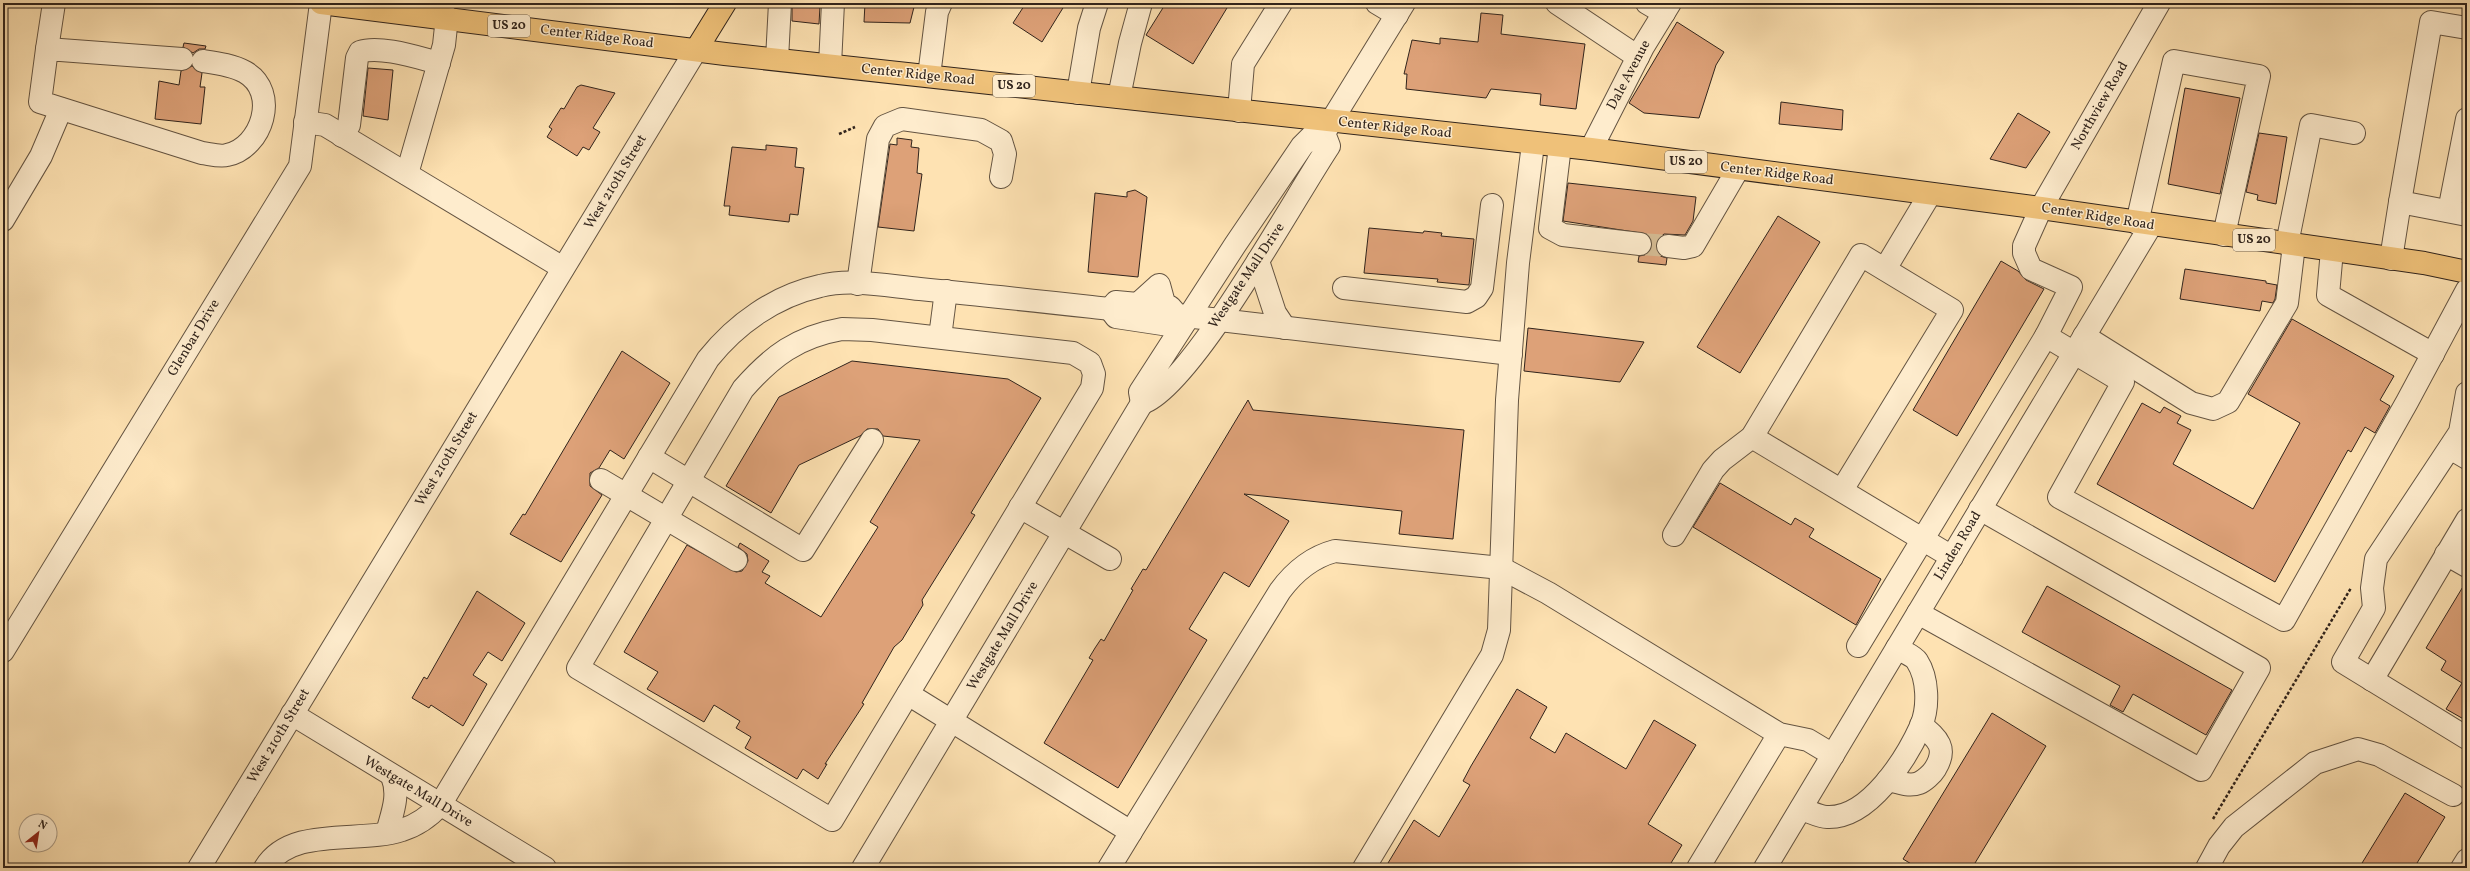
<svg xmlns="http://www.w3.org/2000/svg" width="2470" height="871" font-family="Vollkorn,serif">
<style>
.building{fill:#dda178;stroke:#31241c}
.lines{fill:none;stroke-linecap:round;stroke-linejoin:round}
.minor-tunnel{stroke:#d5bc94;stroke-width:22;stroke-dasharray:22 11;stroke-linecap:butt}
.minor-casing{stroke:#645442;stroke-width:24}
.major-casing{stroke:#31241c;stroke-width:24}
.path{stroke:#31241c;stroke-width:2.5;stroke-dasharray:3 2;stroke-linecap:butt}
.minor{stroke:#feeccd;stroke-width:22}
.major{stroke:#efc179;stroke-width:22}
.labels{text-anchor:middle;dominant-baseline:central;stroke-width:3;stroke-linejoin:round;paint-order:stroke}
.shield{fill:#feeccd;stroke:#6e6051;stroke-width:1}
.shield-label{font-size:13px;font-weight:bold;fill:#31241c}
.street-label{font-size:14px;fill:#31241c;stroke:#feeccd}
</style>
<rect width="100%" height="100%" fill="#fee2b2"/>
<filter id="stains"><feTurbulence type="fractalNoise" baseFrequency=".005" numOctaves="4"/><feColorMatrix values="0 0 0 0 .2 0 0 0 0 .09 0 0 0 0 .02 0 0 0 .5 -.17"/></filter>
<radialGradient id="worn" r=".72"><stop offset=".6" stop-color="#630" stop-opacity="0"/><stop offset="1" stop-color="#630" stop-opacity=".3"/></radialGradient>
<g class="building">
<polygon points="792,3 820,6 819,24 792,21"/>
<polygon points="865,3 915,3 910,23 864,22"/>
<polygon points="1026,3 1066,3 1042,42 1013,23"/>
<polygon points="1166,3 1230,3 1193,64 1146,35"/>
<polygon points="1481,13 1503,15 1501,34 1585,44 1576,109 1540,105 1541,94 1491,89 1486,98 1406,89 1407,74 1404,74 1412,40 1440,44 1440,38 1478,42"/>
<polygon points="1677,22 1724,52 1716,65 1699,118 1644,113 1629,103"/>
<polygon points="184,43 206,46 205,49 199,49 193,53 183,47"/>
<polygon points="192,66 202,73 200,87 205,87 201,124 155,119 159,81 179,85 181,71"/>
<polygon points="368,68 393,70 388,120 363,116"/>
<polygon points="581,85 615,93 593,128 600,132 589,150 583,147 577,156 547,137 552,129 549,127 561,108 564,109 577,87"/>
<polygon points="2185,88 2240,98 2220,194 2168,184"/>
<polygon points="1781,102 1843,110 1842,130 1779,124"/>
<polygon points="2018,113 2050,132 2026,168 1990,159"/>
<polygon points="2259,133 2287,137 2276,204 2257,200 2258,195 2246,192"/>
<polygon points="897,138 912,140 911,147 919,148 917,173 922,174 914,231 878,227 890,144 897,145"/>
<polygon points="766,145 797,148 795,167 804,168 798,215 790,214 789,222 729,215 730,206 724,206 732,147 766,150"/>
<polygon points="1568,183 1696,197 1693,221 1685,235 1664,234 1658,239 1656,250 1660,256 1667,258 1666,265 1638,262 1639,256 1645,255 1652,246 1651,239 1647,234 1563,221"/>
<polygon points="1135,190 1147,197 1138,277 1088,272 1095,193 1127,197 1127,192"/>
<polygon points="1778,216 1820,242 1740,373 1697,347"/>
<polygon points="1369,228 1423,233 1424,231 1442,233 1441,236 1474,239 1469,285 1437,282 1438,279 1364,273"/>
<polygon points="2001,261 2018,271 2026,280 2044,289 1957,436 1913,410"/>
<polygon points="2185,269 2266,281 2266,283 2277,285 2275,299 2273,303 2262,301 2260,311 2180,299"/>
<polygon points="2292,319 2394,376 2380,400 2390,406 2375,433 2365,427 2351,452 2348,450 2275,582 2097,484 2142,403 2160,413 2164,407 2181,416 2177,423 2191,430 2173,464 2253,509 2300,423 2248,394"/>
<polygon points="1528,328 1644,342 1620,382 1524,371"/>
<polygon points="622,351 670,383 624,459 610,450 599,468 590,473 590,486 602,495 561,562 510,534 523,514 525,515"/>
<polygon points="852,361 1008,379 1041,398 971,513 975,515 922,600 923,605 902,640 894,647 862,703 864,704 825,764 827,764 818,779 803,769 797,779 745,748 751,737 736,728 740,721 714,705 704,722 647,689 658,672 624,652 687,545 736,572 742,571 748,561 747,554 738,547 740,543 769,561 762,572 770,576 765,583 821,617 878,527 870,522 920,440 883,436 878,429 867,429 860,436 799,465 771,513 726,486 779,397"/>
<polygon points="1248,400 1253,410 1464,430 1453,539 1399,534 1402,511 1244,494 1289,521 1249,587 1224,572 1189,629 1207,640 1118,788 1044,743 1093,660 1089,658 1095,648 1101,639 1104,641 1133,590 1131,589 1143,569 1146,570"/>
<polygon points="1720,483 1791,525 1795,518 1814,529 1809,537 1881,579 1856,625 1693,527"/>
<polygon points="2467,580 2467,721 2446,709 2462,683 2441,670 2446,661 2426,648"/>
<polygon points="2047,586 2232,690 2206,735 2133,694 2123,712 2110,705 2120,686 2022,632"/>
<polygon points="477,591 525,623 502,661 488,652 473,675 487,684 463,726 431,705 429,708 412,698 424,677 427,679"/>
<polygon points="1517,689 1547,707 1530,738 1555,753 1566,733 1626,769 1654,720 1696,745 1648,824 1682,845 1668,868 1385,868 1414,820 1439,837 1470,785 1463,781 1471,766"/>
<polygon points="1992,713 2046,746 1972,868 1918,868 1903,859"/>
<polygon points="2405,793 2445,817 2414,868 2359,868"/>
</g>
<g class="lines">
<polyline class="minor-tunnel" points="1640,244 1668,246"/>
<defs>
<g id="minor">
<polyline points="1377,3 1397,15"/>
<polyline points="1557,3 1638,57"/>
<polyline points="1647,3 1664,13"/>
<polyline points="47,49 54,3"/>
<path d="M 182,59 L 47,49 L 40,102 L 202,153 C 210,154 220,157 227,155 C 262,148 280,92 245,72 C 233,65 217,63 203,61"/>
<polyline points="777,59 780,3"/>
<polyline points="830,65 833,3"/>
<polyline points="929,76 937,12 941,3"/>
<polyline points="1078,93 1089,28 1097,3"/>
<polyline points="1119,97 1130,43 1141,3"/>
<polyline points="1239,111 1243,64 1281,3"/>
<polyline points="305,122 325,125 563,268"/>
<path d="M 1324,133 L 1329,146 C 1296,195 1190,389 1142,403 L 1140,392 L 1235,245 L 1302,146 L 1312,136 L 1324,133 L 1404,3"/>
<path d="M 342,136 L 349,125 L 357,58 L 360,52 C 380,45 419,58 439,63"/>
<polyline points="1560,146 1550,228 1563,235 1640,244"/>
<polyline points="1591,149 1643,47 1670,3"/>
<polyline points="407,174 444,45 447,17"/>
<polyline points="2400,202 2431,22 2467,28"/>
<polyline points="2449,211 2467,119"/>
<polyline points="3,220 41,156 61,109"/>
<polyline points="2137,223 2174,61 2259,76 2224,235"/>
<polyline points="2287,244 2311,125 2354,133"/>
<polyline points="1668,246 1684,248 1693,246 1738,169"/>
<polyline points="2332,250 2328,295 2433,354"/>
<polyline points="2391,259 2400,202 2467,215"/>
<polyline points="1258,261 1275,313 1285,328"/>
<polyline points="1885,269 1930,194"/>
<polyline points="858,284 878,139 885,126 902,119 981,130 1001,141 1005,154 1001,177"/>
<polyline points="1344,288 1467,302 1476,297 1482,288 1492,205"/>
<polyline points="1138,304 1159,285 1165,307"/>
<polyline points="1177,315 1169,325 1116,317 1110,309 1116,302 1170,307 1177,315 1511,354"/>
<path d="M 842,329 L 872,330 L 1073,353 L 1090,363 L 1094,374 L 1092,388 L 832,820 L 578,668 L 743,389 C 772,356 797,337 842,329 Z"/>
<polyline points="2046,336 2123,382 2059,497 2284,620 2407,402 2467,290"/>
<polyline points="2084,336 2191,403 2213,409 2228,402 2287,303 2294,245"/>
<polyline points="940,337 946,291"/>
<polyline points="2467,393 2460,432 2376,559 2372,588 2374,608 2343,662 2467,738"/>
<polyline points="1752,437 1952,557"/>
<polyline points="2450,448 2467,458"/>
<polyline points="649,457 803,550 872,440"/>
<polyline points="601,480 736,560"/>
<polyline points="1020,507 1110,559"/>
<polyline points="1674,535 1713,470 1722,460 1752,437 1861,255 1952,310 1842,490"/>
<polyline points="2446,554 2467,566"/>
<polyline points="1918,613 2201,770 2259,668 1980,509"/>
<polyline points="1858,646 2046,336 2071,287 2031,269 2024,253 2024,246 2041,208 2159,3"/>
<polyline points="3,651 300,166 321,3"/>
<polyline points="2372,680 2467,520"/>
<polyline points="908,694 1131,832 1109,868"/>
<polyline points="292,714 545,868"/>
<path d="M 1888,780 C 1897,782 1909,787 1919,783 C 1924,781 1932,774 1935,769 C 1948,748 1938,739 1921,725"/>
<path d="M 1801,809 C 1809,811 1819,817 1827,817 C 1869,819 1906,759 1921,726 C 1929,707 1928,678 1917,661 C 1914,656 1903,652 1897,648"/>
<path d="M 1131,832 L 1280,591 C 1294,572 1312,557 1335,551 L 1501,568 L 1548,593 L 1779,734 L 1808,740 L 1833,755"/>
<path d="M 387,833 C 392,813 400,796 392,776"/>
<polyline points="199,868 696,50"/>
<path d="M 265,868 C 291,825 361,844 402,830 C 418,825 429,817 440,805 L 708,359 C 736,324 775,296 820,286 C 851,278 888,286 920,289 C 983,295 1046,302 1110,309"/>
<polyline points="863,868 1142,403"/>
<polyline points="1364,868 1492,655 1499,630 1507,400 1518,263 1533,144"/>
<polyline points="1698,868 1779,734"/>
<polyline points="1765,868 2151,225"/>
<polyline points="2207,868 2219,846 2234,827 2315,763 2358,749 2379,755 2453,795"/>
<polyline points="2462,868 2467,860"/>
</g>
<g id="major">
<polyline points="321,3 725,54 1591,149 2041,208 2424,263 2467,272"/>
<polyline points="696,50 725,3"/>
</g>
</defs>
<use href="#minor" class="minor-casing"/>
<use href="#major" class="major-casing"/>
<g class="path">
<polyline points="839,134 855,127"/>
<polyline points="2213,819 2351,588"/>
</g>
<use href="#minor" class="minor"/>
<use href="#major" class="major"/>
</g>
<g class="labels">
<g class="shield">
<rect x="488" y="15" width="42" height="22" rx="3"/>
<rect x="993" y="75" width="42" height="22" rx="3"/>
<rect x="1665" y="151" width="42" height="22" rx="3"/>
<rect x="2233" y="229" width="42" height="22" rx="3"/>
</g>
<g class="shield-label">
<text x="509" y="26">US 20</text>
<text x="1014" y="86">US 20</text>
<text x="1686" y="162">US 20</text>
<text x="2254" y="240">US 20</text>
</g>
<g class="street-label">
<text transform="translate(597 37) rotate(7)">Center Ridge Road</text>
<text transform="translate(918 75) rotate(6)">Center Ridge Road</text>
<text transform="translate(1629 75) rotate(-62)">Dale Avenue</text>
<text transform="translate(2100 106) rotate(-60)">Northview Road</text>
<text transform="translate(1395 128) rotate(6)">Center Ridge Road</text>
<text transform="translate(1777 174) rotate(7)">Center Ridge Road</text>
<text transform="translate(616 182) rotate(-59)">West 210th Street</text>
<text transform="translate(2098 217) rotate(9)">Center Ridge Road</text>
<text transform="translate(1247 276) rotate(-56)">Westgate Mall Drive</text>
<text transform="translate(194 338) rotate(-59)">Glenbar Drive</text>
<text transform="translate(447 459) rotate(-59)">West 210th Street</text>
<text transform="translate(1958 546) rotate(-59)">Linden Road</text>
<text transform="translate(1003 636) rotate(-59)">Westgate Mall Drive</text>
<text transform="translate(279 736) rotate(-59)">West 210th Street</text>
<text transform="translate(418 792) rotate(31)">Westgate Mall Drive</text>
</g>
</g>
<rect width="2470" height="871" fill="none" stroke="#fee2b2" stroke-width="16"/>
<rect x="4" y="4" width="2462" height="863" fill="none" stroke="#31241c" stroke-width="2"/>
<rect x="8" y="8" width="2454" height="855" fill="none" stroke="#31241c"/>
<g transform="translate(38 833) rotate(30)"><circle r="19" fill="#feeccd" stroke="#ac9c86"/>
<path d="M0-3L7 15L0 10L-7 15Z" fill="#8f2418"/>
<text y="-6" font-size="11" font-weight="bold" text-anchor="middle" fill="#31241c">N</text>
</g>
<rect width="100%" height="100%" filter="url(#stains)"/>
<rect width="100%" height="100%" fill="url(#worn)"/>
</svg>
